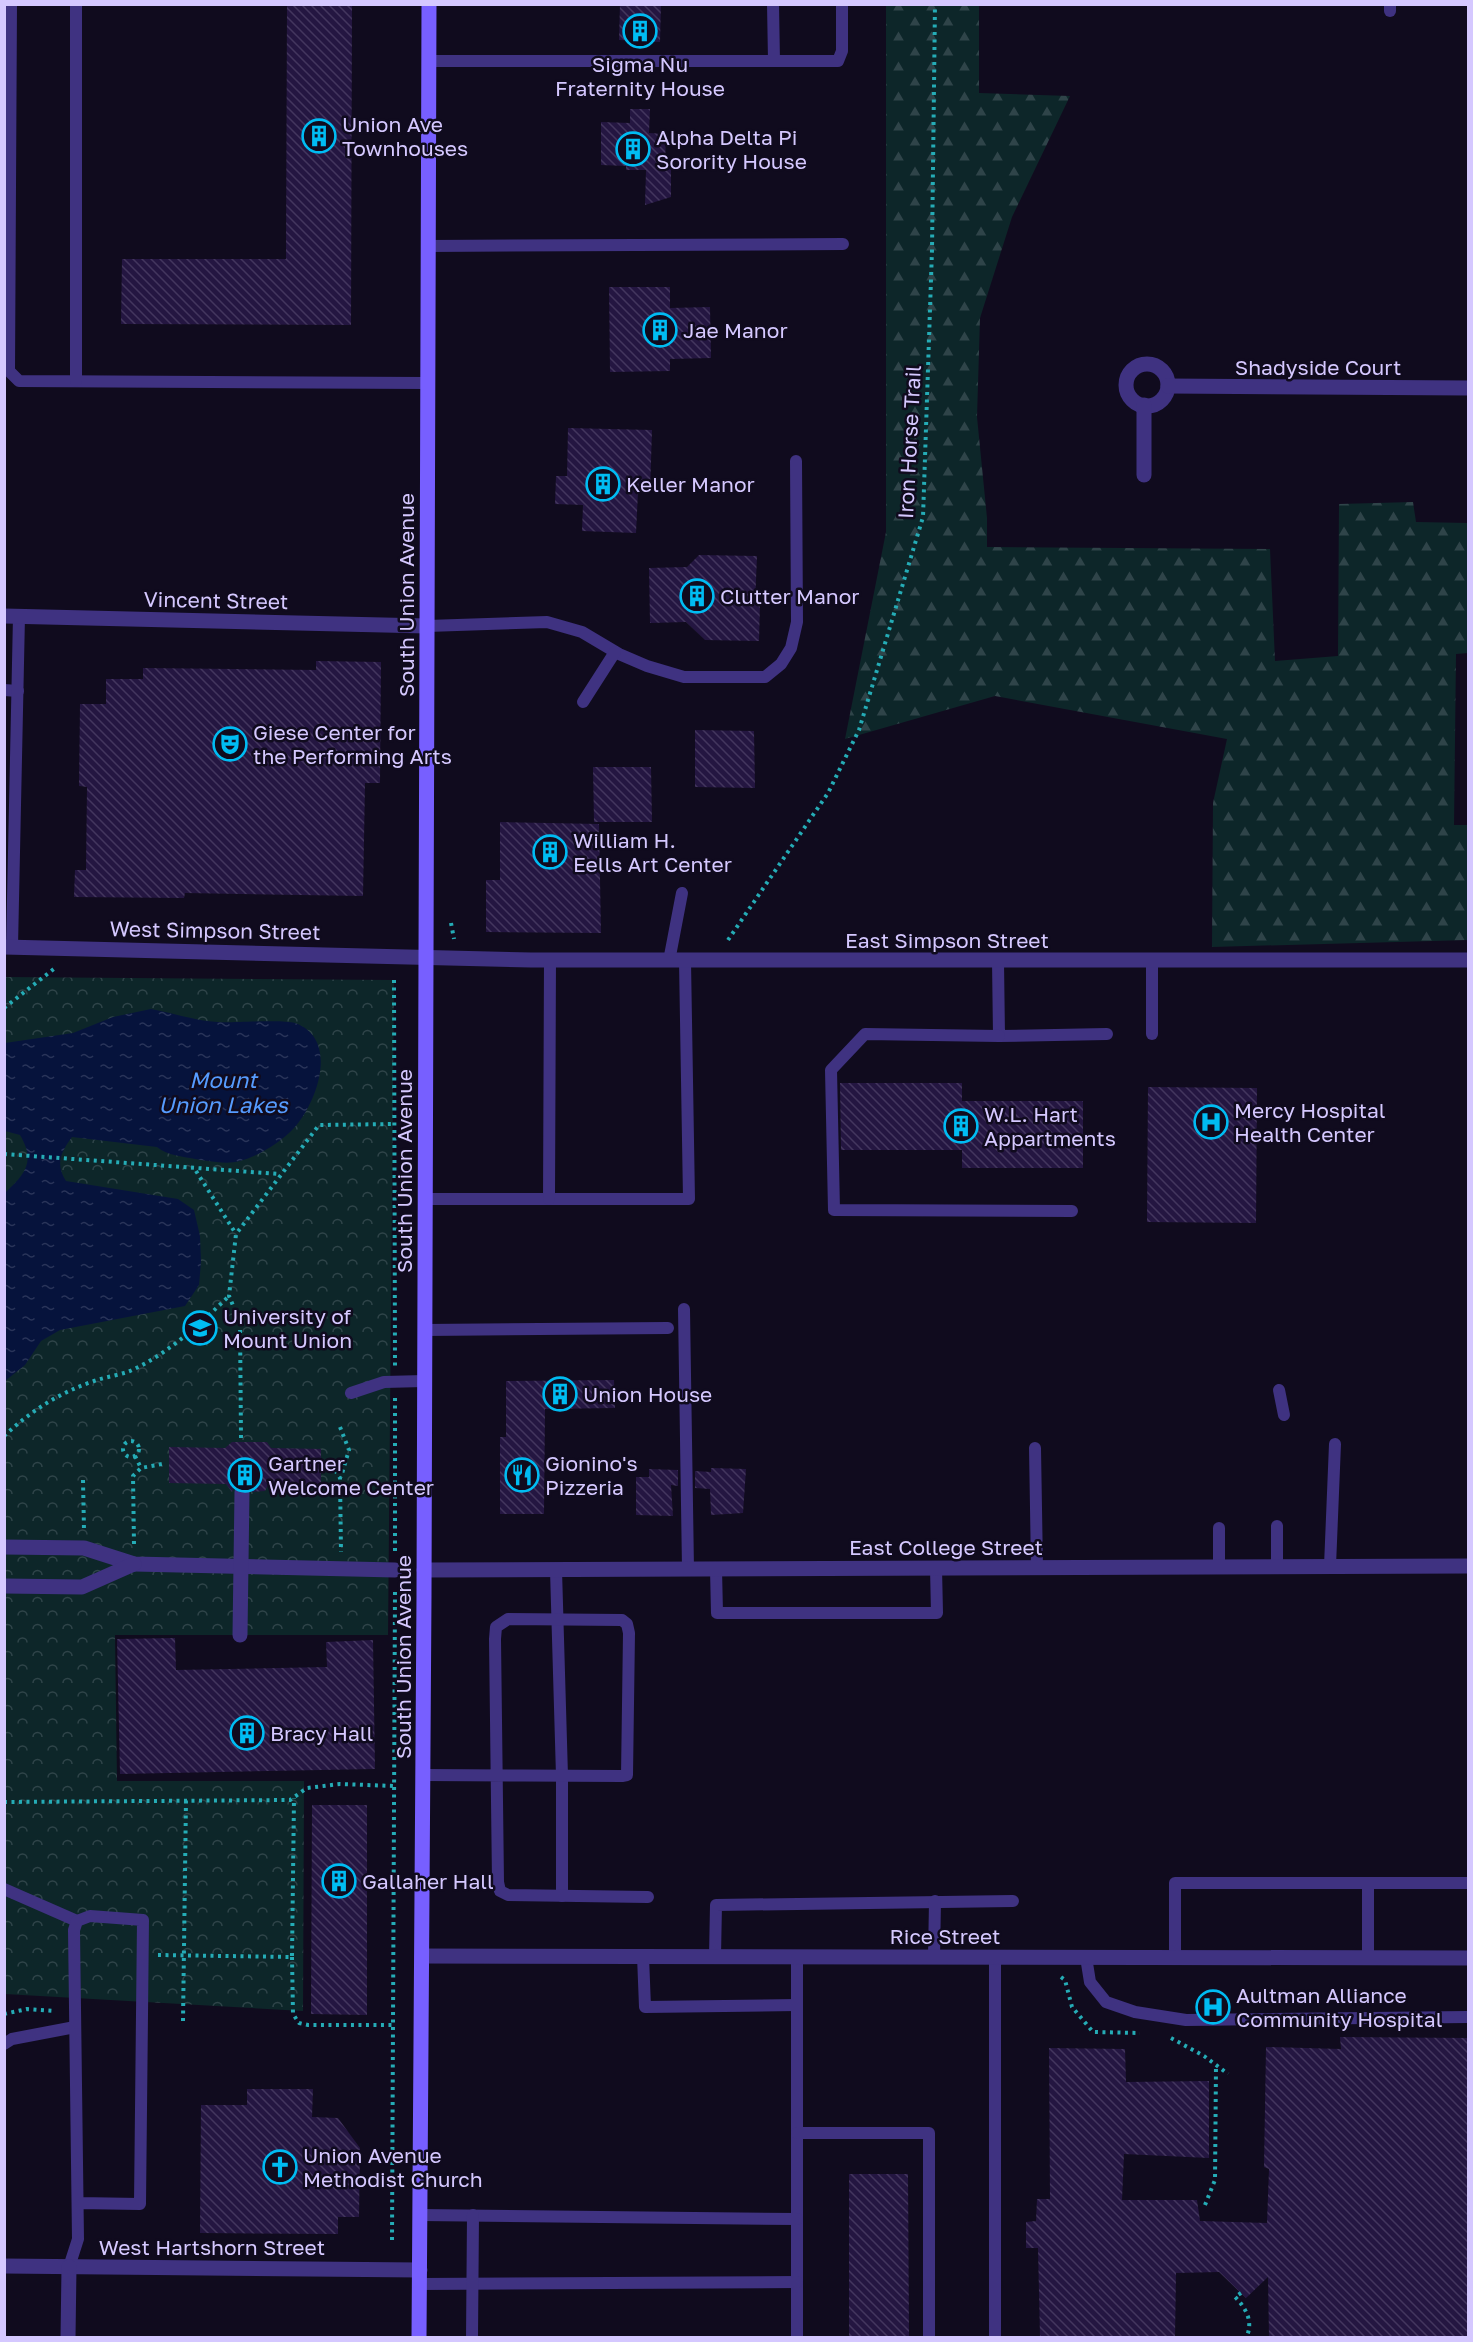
<svg xmlns="http://www.w3.org/2000/svg" width="1473" height="2342" font-family="'Golos Text',sans-serif">
<style>
.forest{fill:url(#forest-firs)}
.park{fill:url(#park-crowns)}
.water{fill:url(#water-ripples)}
.building{fill:url(#building-back-hatch)}
.lines{fill:none;stroke-linecap:round;stroke-linejoin:round}
.path{stroke:#25acb6;stroke-width:4;stroke-dasharray:3 4.5;stroke-linecap:butt}
.service{stroke:#3f3281;stroke-width:12}
.pedestrian{stroke:#3f3281;stroke-width:15}
.minor{stroke:#3f3281;stroke-width:15}
.secondary{stroke:#775fff;stroke-width:15}
.labels{text-anchor:middle;dominant-baseline:central;stroke-width:5;stroke-linejoin:round;paint-order:stroke}
.poi-label{font-size:21px;fill:#d5c8ff;stroke:#100b1e;text-anchor:start}
.street-label{font-size:21px;fill:#d5c8ff;stroke:#100b1e}
.water-label{font-size:22px;font-style:italic;fill:#569cff;stroke:#100b1e}
</style>
<defs>
<pattern id="forest-firs" width="22" height="20" patternUnits="userSpaceOnUse" patternTransform="scale(1.5)"><rect width="22" height="20" fill="#0d2629"/><path d="M5 1l3.5 6h-7zM16 11l3.5 6h-7z" fill="#2f4449"/></pattern>
<pattern id="park-crowns" width="20" height="18" patternUnits="userSpaceOnUse" patternTransform="scale(1.5)"><rect width="20" height="18" fill="#0d2629"/><path d="M2 6a3 3 0 1 1 6 0M12 15a3 3 0 1 1 6 0" fill="none" stroke="#2f4449"/></pattern>
<pattern id="water-ripples" width="26" height="14" patternUnits="userSpaceOnUse" patternTransform="scale(1.5)"><rect width="26" height="14" fill="#06133c"/><path d="M2 4q2-2 4 0t4 0M15 11q2-2 4 0t4 0" fill="none" stroke="#293459"/></pattern>
<pattern id="building-back-hatch" width="6" height="6" patternUnits="userSpaceOnUse" patternTransform="scale(1.5)"><rect width="6" height="6" fill="#241641"/><path d="M-1 5l2 2M0 0l6 6M5-1l2 2" fill="none" stroke="#43365e"/></pattern>
</defs>
<rect width="100%" height="100%" fill="#100b1e"/>
<polygon class="forest" points="886,5 979,5 979,93 1070,96 1012,217 980,318 977,417 987,518 987,547 1270,549 1275,661 1338,656 1339,504 1413,502 1416,522 1468,523 1468,653 1456,654 1454,825 1468,825 1468,940 1212,947 1213,803 1227,739 995,696 845,739 886,532"/>
<polygon class="park" points="4,977 394,980 388,1635 115,1635 117,1781 304,1781 303,2011 5,1994"/>
<path class="water" d="M 151,1009 C 173,1013 196,1021 218,1022 C 234,1023 283,1019 295,1023 C 340,1039 317,1103 294,1128 C 281,1142 259,1156 240,1161 C 226,1165 209,1161 195,1159 C 182,1156 168,1156 157,1147 L 72,1137 C 61,1152 55,1164 66,1181 L 178,1199 L 194,1210 L 200,1236 L 201,1262 L 199,1285 L 185,1306 L 60,1330 L 41,1341 L 25,1365 L 5,1381 L 5,1193 C 25,1174 36,1162 20,1135 L 5,1131 L 5,1043 L 73,1033 L 113,1017 Z"/>
<g class="building">
<polygon points="287,4 352,4 351,325 121,324 122,259 286,259"/>
<polygon points="620,4 661,4 660,42 619,40"/>
<polygon points="630,109 650,109 649,133 666,134 665,166 671,166 671,197 645,205 646,170 626,170 626,166 601,165 601,122 630,123"/>
<polygon points="609,287 670,287 670,308 710,307 711,358 670,359 670,371 610,372"/>
<polygon points="568,428 652,430 650,493 638,492 636,533 582,531 583,505 555,504 556,476 567,476"/>
<polygon points="699,555 757,556 755,604 760,604 759,641 705,640 686,622 650,623 649,568 687,567"/>
<polygon points="316,661 381,662 380,783 365,783 363,896 185,893 184,898 74,897 75,870 86,870 87,787 79,786 80,704 106,704 106,679 143,679 143,668 316,670"/>
<polygon points="695,730 754,731 755,788 695,787"/>
<polygon points="593,767 651,767 652,822 594,822"/>
<polygon points="500,822 599,824 601,933 486,932 486,880 500,880"/>
<polygon points="840,1083 962,1083 962,1101 1083,1101 1083,1168 962,1168 962,1150 841,1150"/>
<polygon points="1148,1087 1257,1088 1256,1223 1147,1222"/>
<polygon points="614,1380 615,1408 545,1409 544,1514 500,1514 500,1437 506,1437 506,1381"/>
<polygon points="232,1442 267,1442 271,1448 321,1449 321,1485 268,1485 265,1491 252,1492 247,1484 242,1482 234,1487 232,1492 226,1484 169,1483 169,1447 225,1448"/>
<polygon points="711,1468 746,1469 743,1513 711,1515 710,1489 695,1488 695,1471 711,1472"/>
<polygon points="649,1469 678,1470 678,1486 671,1485 673,1516 636,1515 636,1477 649,1477"/>
<polygon points="175,1638 176,1670 327,1667 326,1642 373,1640 375,1769 120,1774 117,1639"/>
<polygon points="312,1805 367,1805 367,2015 311,2014"/>
<polygon points="1340,2037 1468,2038 1468,2337 1269,2337 1268,2277 1246,2298 1219,2272 1176,2273 1175,2337 1040,2337 1038,2248 1026,2248 1026,2222 1036,2221 1037,2199 1050,2199 1049,2048 1125,2049 1126,2082 1209,2081 1209,2158 1124,2154 1122,2200 1197,2200 1200,2221 1267,2223 1269,2169 1264,2167 1266,2047 1341,2049"/>
<polygon points="247,2089 313,2089 312,2117 338,2118 360,2148 359,2217 338,2217 338,2234 200,2233 201,2105 247,2105"/>
<polygon points="849,2174 908,2174 909,2337 849,2337"/>
</g>
<g class="lines">
<g class="path">
<polyline points="451,923 454,939"/>
<polyline points="728,940 828,793 859,730 923,517 932,250 935,4"/>
<polyline points="394,980 395,1366"/>
<polyline points="4,1008 55,968"/>
<polyline points="4,1154 279,1174"/>
<polyline points="196,1171 236,1234"/>
<polyline points="395,1398 395,1552"/>
<polyline points="340,1427 349,1450 341,1477"/>
<path d="M 4,1436 C 32,1410 59,1393 94,1381 C 106,1377 119,1375 130,1371 C 168,1354 200,1324 229,1296"/>
<polyline points="241,1438 240,1322 229,1296 236,1234 319,1125 395,1124"/>
<circle cx="131" cy="1449" r="8"/>
<polyline points="135,1456 141,1468"/>
<polyline points="321,1466 335,1470 340,1478 341,1552"/>
<polyline points="83,1480 84,1530"/>
<polyline points="134,1544 133,1476 141,1468 162,1464"/>
<polyline points="4,1802 290,1800 307,1788 340,1784 394,1786"/>
<polyline points="158,1955 292,1957 294,1798"/>
<polyline points="292,1957 293,2014 299,2023 308,2025 393,2025"/>
<polyline points="1061,1977 1065,1980 1072,2007 1093,2032 1140,2033"/>
<polyline points="4,2014 27,2009 54,2011"/>
<polyline points="183,2021 186,1799"/>
<polyline points="1171,2038 1204,2056 1228,2074"/>
<polyline points="1205,2205 1215,2180 1216,2065"/>
<polyline points="392,2240 395,1590"/>
<path d="M 1241,2293 L 1235,2297 C 1246,2308 1254,2322 1246,2338"/>
</g>
<g class="service">
<polyline points="11,4 9,371 19,381 427,383"/>
<polyline points="76,4 76,381"/>
<polyline points="773,4 774,61"/>
<polyline points="1390,11 1390,4"/>
<polyline points="429,61 838,61 842,51 842,4"/>
<polyline points="428,246 843,244"/>
<polyline points="427,626 547,622 582,632 619,654 647,666 684,677 765,677 781,664 791,648 797,622 796,461"/>
<polyline points="4,690 18,691"/>
<polyline points="583,702 615,652"/>
<polyline points="12,947 19,616"/>
<polyline points="669,961 682,893"/>
<polyline points="998,961 999,1036 1107,1034"/>
<polyline points="1152,961 1152,1034"/>
<polyline points="999,1036 865,1034 831,1070 834,1210 1072,1211"/>
<polyline points="425,1199 689,1199 685,961"/>
<polyline points="549,1199 550,960"/>
<polyline points="684,1309 688,1569"/>
<polyline points="424,1330 668,1328"/>
<polyline points="1279,1390 1284,1415"/>
<polyline points="351,1393 384,1382 424,1381"/>
<polyline points="1035,1448 1037,1568"/>
<polyline points="1277,1526 1277,1567"/>
<polyline points="1219,1528 1219,1567"/>
<polyline points="1330,1566 1335,1444"/>
<polyline points="716,1569 717,1613 937,1613 936,1568"/>
<polyline points="556,1570 562,1776 562,1896"/>
<path d="M 423,1775 C 489,1775 556,1776 622,1776 L 627,1775 L 629,1633 L 627,1624 L 622,1620 L 508,1619 L 496,1627 L 495,1639 L 498,1882 L 500,1891 L 508,1895 L 648,1897"/>
<polyline points="1368,1883 1368,1958"/>
<polyline points="4,1889 77,1921"/>
<polyline points="643,1956 645,2007 797,2005"/>
<polyline points="715,1956 716,1905 1013,1901"/>
<polyline points="797,1957 797,2338"/>
<polyline points="934,1957 935,1901"/>
<polyline points="995,1957 995,2338"/>
<polyline points="1086,1957 1090,1982 1106,2002 1135,2012 1186,2020 1468,2017"/>
<polyline points="1175,1958 1175,1883 1468,1883"/>
<polyline points="4,2044 12,2039 75,2027"/>
<polyline points="797,2133 929,2133 929,2338"/>
<polyline points="420,2215 797,2219"/>
<polyline points="69,2267 78,2239 74,1930 77,1921 90,1916 143,1920 140,2204 78,2203"/>
<polyline points="419,2284 797,2282"/>
<polyline points="472,2338 473,2215"/>
</g>
<g class="pedestrian">
<polyline points="4,1547 84,1548 134,1564 395,1570"/>
<polyline points="4,1586 82,1587 134,1564"/>
<polyline points="240,1635 242,1492"/>
</g>
<g class="minor">
<circle cx="1147" cy="385" r="21"/>
<polyline points="1168,386 1468,388"/>
<polyline points="1144,405 1144,475"/>
<polyline points="4,616 427,626"/>
<polyline points="4,947 531,960 1468,960"/>
<polyline points="424,1570 1468,1566"/>
<polyline points="422,1956 1468,1958"/>
<polyline points="4,2266 420,2270"/>
<polyline points="68,2338 69,2267"/>
</g>
<polyline class="secondary" points="419,2338 424,1596 429,4"/>
</g>
<defs>
<symbol id="building-ring" viewBox="-11 -11 22 22"><circle r="9.5" fill="#100b1e" stroke="#00bcf3" stroke-width="1.5"/><path d="M-4-6H4V6H1V3H-1V6H-4ZM-2.5-4.3h1.7v1.8h-1.7ZM.8-4.3h1.7v1.8H.8ZM-2.5-1h1.7V.8h-1.7ZM.8-1h1.7V.8H.8Z" fill="#00bcf3"/></symbol>
<symbol id="theatre-ring" viewBox="-11 -11 22 22"><circle r="9.5" fill="#100b1e" stroke="#00bcf3" stroke-width="1.5"/><path d="M-5-5.5Q0-4 5-5.5V0Q5 5 0 6Q-5 5-5 0ZM-3.3-2.5H-1v1.5H-3.3ZM1-2.5H3.3v1.5H1ZM-2.8 1Q0 5.5 2.8 1Z" fill="#00bcf3"/></symbol>
<symbol id="hospital-ring" viewBox="-11 -11 22 22"><circle r="9.5" fill="#100b1e" stroke="#00bcf3" stroke-width="1.5"/><path d="M-5-5h3v3.5h4V-5h3V5h-3V1.5h-4V5h-3Z" fill="#00bcf3"/></symbol>
<symbol id="university-ring" viewBox="-11 -11 22 22"><circle r="9.5" fill="#100b1e" stroke="#00bcf3" stroke-width="1.5"/><path d="M0-5L7-2L0 1L-7-2ZM-4 1L0 2.5L4 1V4Q0 6-4 4Z" fill="#00bcf3"/></symbol>
<symbol id="restaurant-ring" viewBox="-11 -11 22 22"><circle r="9.5" fill="#100b1e" stroke="#00bcf3" stroke-width="1.5"/><path d="M-5-6h1v4h1v-4h1v4h1v-4h1v5L-1.5 .5V6h-2V.5L-5-1ZM5-6V6H3V1.5H1.5Q1.5-4 5-6Z" fill="#00bcf3"/></symbol>
<symbol id="church-ring" viewBox="-11 -11 22 22"><circle r="9.5" fill="#100b1e" stroke="#00bcf3" stroke-width="1.5"/><path d="M-1.2-6h2.4v3.5h3.3v2.4h-3.3V6h-2.4V-.1h-3.3v-2.4h3.3Z" fill="#00bcf3"/></symbol>
</defs>
<g fill-rule="evenodd">
<use href="#building-ring" x="621" y="12" width="38" height="38"/>
<use href="#building-ring" x="300" y="117" width="38" height="38"/>
<use href="#building-ring" x="614" y="130" width="38" height="38"/>
<use href="#building-ring" x="641" y="311" width="38" height="38"/>
<use href="#building-ring" x="584" y="465" width="38" height="38"/>
<use href="#building-ring" x="678" y="577" width="38" height="38"/>
<use href="#theatre-ring" x="211" y="725" width="38" height="38"/>
<use href="#building-ring" x="531" y="833" width="38" height="38"/>
<use href="#hospital-ring" x="1192" y="1103" width="38" height="38"/>
<use href="#building-ring" x="942" y="1107" width="38" height="38"/>
<use href="#university-ring" x="181" y="1309" width="38" height="38"/>
<use href="#building-ring" x="541" y="1375" width="38" height="38"/>
<use href="#building-ring" x="226" y="1456" width="38" height="38"/>
<use href="#restaurant-ring" x="503" y="1456" width="38" height="38"/>
<use href="#building-ring" x="228" y="1714" width="38" height="38"/>
<use href="#building-ring" x="320" y="1862" width="38" height="38"/>
<use href="#hospital-ring" x="1194" y="1988" width="38" height="38"/>
<use href="#church-ring" x="261" y="2148" width="38" height="38"/>
</g>
<g class="labels">
<g class="poi-label">
<text x="640" y="64" text-anchor="middle">Sigma Nu<tspan x="640" dy="24">Fraternity House</tspan></text>
<text x="342" y="124">Union Ave<tspan x="342" dy="24">Townhouses</tspan></text>
<text x="656" y="137">Alpha Delta Pi<tspan x="656" dy="24">Sorority House</tspan></text>
<text x="683" y="330">Jae Manor</text>
<text x="626" y="484">Keller Manor</text>
<text x="720" y="596">Clutter Manor</text>
<text x="253" y="732">Giese Center for<tspan x="253" dy="24">the Performing Arts</tspan></text>
<text x="573" y="840">William H.<tspan x="573" dy="24">Eells Art Center</tspan></text>
<text x="1234" y="1110">Mercy Hospital<tspan x="1234" dy="24">Health Center</tspan></text>
<text x="984" y="1114">W.L. Hart<tspan x="984" dy="24">Appartments</tspan></text>
<text x="223" y="1316">University of<tspan x="223" dy="24">Mount Union</tspan></text>
<text x="583" y="1394">Union House</text>
<text x="268" y="1463">Gartner<tspan x="268" dy="24">Welcome Center</tspan></text>
<text x="545" y="1463">Gionino's<tspan x="545" dy="24">Pizzeria</tspan></text>
<text x="270" y="1733">Bracy Hall</text>
<text x="362" y="1881">Gallaher Hall</text>
<text x="1236" y="1995">Aultman Alliance<tspan x="1236" dy="24">Community Hospital</tspan></text>
<text x="303" y="2155">Union Avenue<tspan x="303" dy="24">Methodist Church</tspan></text>
</g>
<g class="street-label">
<text x="1318" y="367">Shadyside Court</text>
<text transform="translate(909 442) rotate(-87)">Iron Horse Trail</text>
<text transform="translate(406 595) rotate(-90)">South Union Avenue</text>
<text transform="translate(216 600) rotate(1)">Vincent Street</text>
<text transform="translate(215 930) rotate(1)">West Simpson Street</text>
<text x="947" y="940">East Simpson Street</text>
<text transform="translate(404 1171) rotate(-90)">South Union Avenue</text>
<text x="946" y="1547">East College Street</text>
<text transform="translate(403 1657) rotate(-90)">South Union Avenue</text>
<text x="945" y="1936">Rice Street</text>
<text x="212" y="2247">West Hartshorn Street</text>
</g>
<g class="water-label">
<text x="223" y="1079">Mount<tspan x="223" dy="25">Union Lakes</tspan></text>
</g>
</g>
<rect width="1473" height="2342" fill="none" stroke="#d5c8ff" stroke-width="12"/>
</svg>
